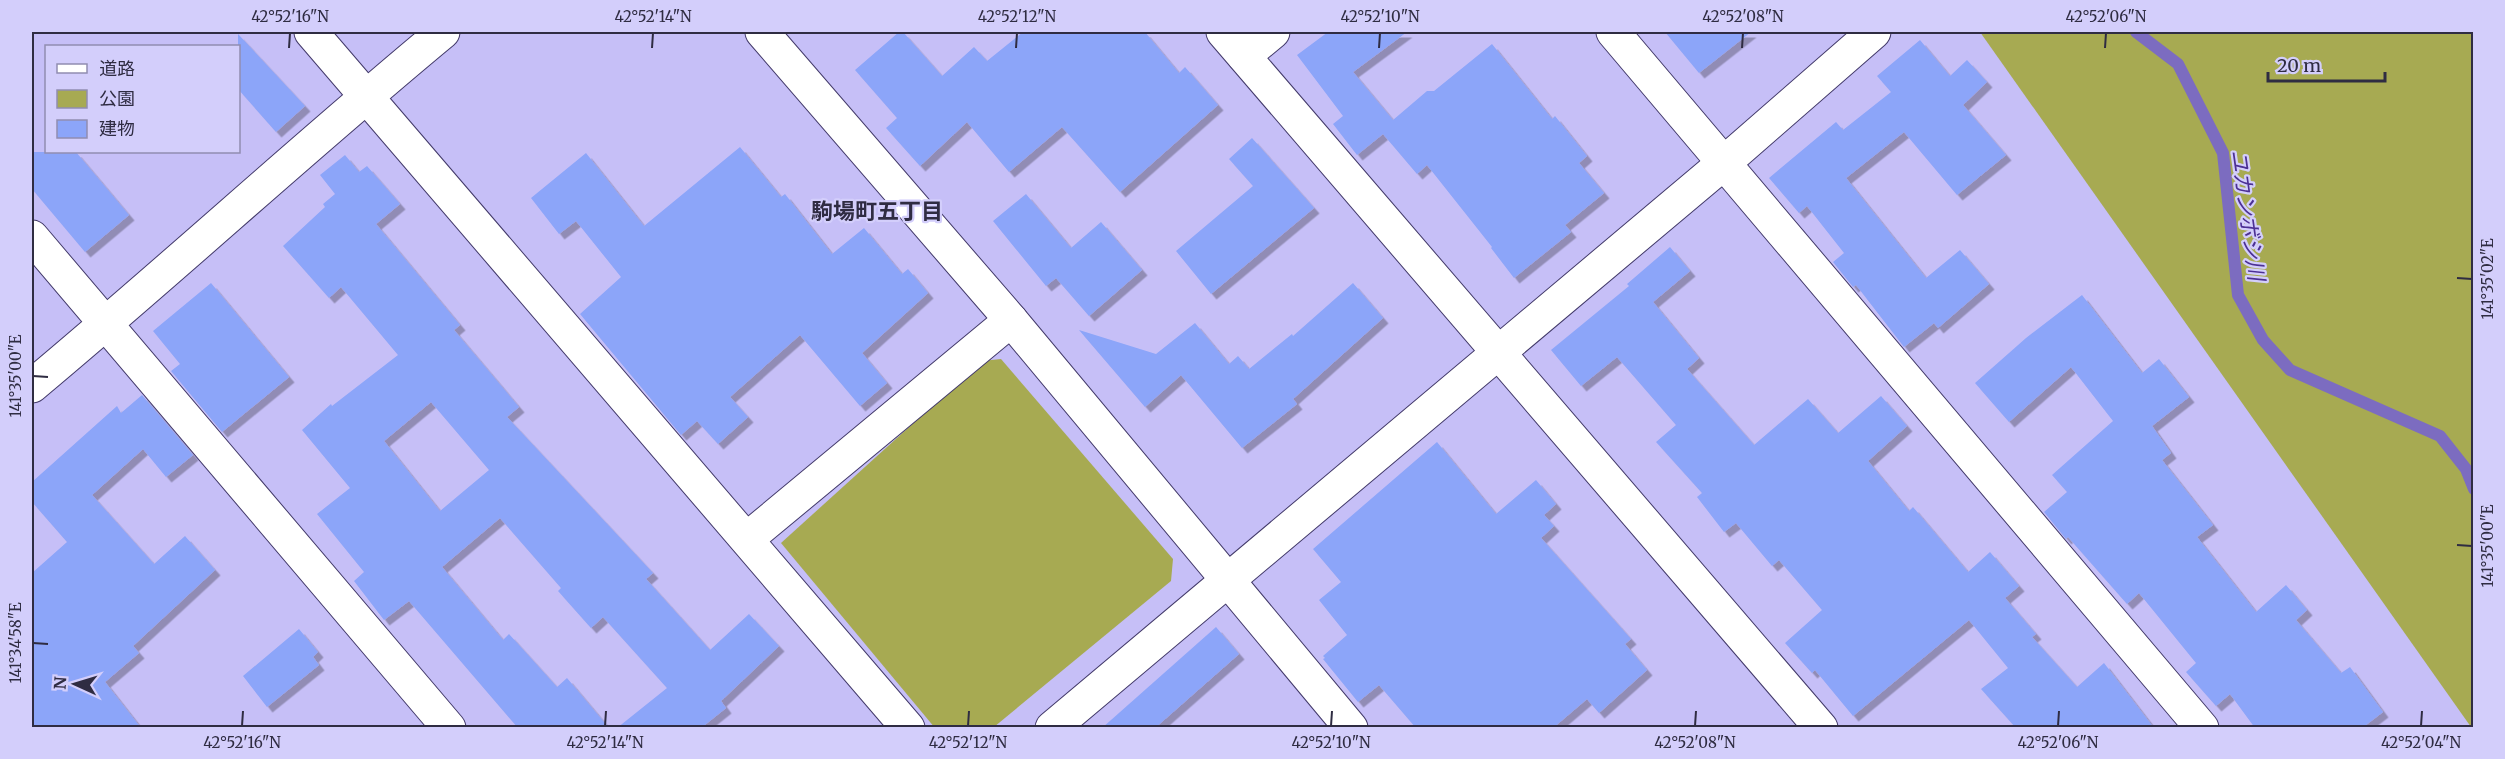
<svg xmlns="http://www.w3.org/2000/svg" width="2505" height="759" font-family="Merriweather,'Noto Sans JP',serif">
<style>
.green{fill:#a7aa52}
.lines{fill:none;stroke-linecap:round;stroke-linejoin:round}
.stream{stroke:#7c6cc0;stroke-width:12}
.building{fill:#8ca5f9;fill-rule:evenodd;filter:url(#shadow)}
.street-casing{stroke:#433a6a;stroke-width:35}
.secondary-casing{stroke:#433a6a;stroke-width:35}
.street{stroke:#fff;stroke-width:33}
.secondary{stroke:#fff;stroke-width:33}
.ticks{fill:none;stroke:#2f2c42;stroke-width:2}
.labels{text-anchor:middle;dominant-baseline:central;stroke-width:4.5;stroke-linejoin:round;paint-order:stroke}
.neighbourhood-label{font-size:22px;font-weight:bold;fill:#2f2c42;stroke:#d3cefb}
.water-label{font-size:22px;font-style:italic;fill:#4c3094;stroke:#d3cefb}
.neatline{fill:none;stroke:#2f2c42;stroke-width:2}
.ticks-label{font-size:15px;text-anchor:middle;fill:#2f2c42}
</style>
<defs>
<filter id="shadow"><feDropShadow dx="5.5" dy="5.5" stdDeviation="0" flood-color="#0004"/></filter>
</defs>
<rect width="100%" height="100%" fill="#c6bff7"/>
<g class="green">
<polygon points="1980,32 2473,32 2473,727 2471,727"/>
<polygon points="1001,359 1173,559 1171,581 994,727 935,728 781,543 982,361"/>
</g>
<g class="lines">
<polyline class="stream" points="2136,32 2178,64 2223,153 2238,295 2263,340 2290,370 2440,436 2466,469 2474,489"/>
</g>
<g class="building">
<polygon points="899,32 903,32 942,76 974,47 987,61 1023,32 1145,32 1179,73 1185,67 1218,105 1120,192 1062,127 1009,172 967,122 920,166 886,128 897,118 855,70"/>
<polygon points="1328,32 1407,32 1353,72 1393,120 1427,91 1434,91 1492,44 1552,119 1555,116 1587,156 1579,163 1604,193 1565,225 1571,232 1514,278 1491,248 1492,247 1427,165 1417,174 1383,134 1357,155 1333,124 1343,116 1297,55"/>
<polygon points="1665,32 1751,32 1699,73"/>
<polygon points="238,34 305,106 276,132 238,89"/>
<polygon points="1920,40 1950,76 1967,60 1987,82 1963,105 2006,155 1957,195 1904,132 1846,178 1926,278 1960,250 1989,284 1938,328 1934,323 1904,347 1856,285 1853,287 1833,262 1844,253 1807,206 1799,213 1769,178 1836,122 1843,130 1891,92 1877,76"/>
<polygon points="1252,138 1314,208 1211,294 1176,251 1253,186 1229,159"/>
<polygon points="740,147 781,197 785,194 832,254 864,228 902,274 908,269 928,293 862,353 887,383 860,406 800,335 730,397 748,417 718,444 697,421 681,435 580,314 621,277 576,221 559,234 531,198 586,153 644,226"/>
<polygon points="32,152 76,152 129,215 85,252 32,189"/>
<path d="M 345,155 L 359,172 L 367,166 L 400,204 L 376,224 L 460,325 L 454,330 L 519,407 L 507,417 L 653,573 L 646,579 L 710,650 L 749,614 L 779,646 L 721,701 L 726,708 L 701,728 L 617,728 L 667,688 L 603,617 L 591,628 L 558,591 L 561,588 L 500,518 L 442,567 L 503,640 L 509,634 L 557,687 L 567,678 L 609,728 L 518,728 L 409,601 L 384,620 L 354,581 L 364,572 L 317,514 L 350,488 L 302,430 L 331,404 L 332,406 L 398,355 L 341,287 L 329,298 L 283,246 L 325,207 L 323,204 L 335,194 L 320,175 ZM 431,402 L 489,470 L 440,511 L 384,441 Z"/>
<polygon points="1026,194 1071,248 1101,222 1142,270 1089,316 1056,278 1046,286 993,221"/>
<polygon points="1670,247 1690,271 1653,302 1699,358 1687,369 1754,445 1808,399 1838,433 1881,396 1907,426 1868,461 1909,511 1913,507 1968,572 1990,552 2019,586 2005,598 2036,634 2032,637 2077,687 2104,663 2154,728 2016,728 1981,689 2008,668 1969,620 1853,716 1815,670 1812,673 1785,643 1822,610 1779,560 1772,566 1736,523 1724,532 1697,497 1702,493 1656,442 1676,425 1617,357 1581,386 1551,350 1629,286 1627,284"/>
<polygon points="211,283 289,377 222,432 171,371 180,364 153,331"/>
<polygon points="1353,283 1383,318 1293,399 1297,404 1242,448 1181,375 1145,407 1079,330 1156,354 1195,323 1229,364 1238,356 1249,369 1292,334 1293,336"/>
<polygon points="2082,295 2142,373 2159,359 2189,397 2152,426 2171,453 2162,460 2213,525 2197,537 2256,612 2286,585 2307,610 2296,620 2341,673 2350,667 2383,712 2362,728 2255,728 2230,694 2216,706 2186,672 2196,663 2139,593 2127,604 2068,537 2066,539 2044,512 2067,492 2052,475 2113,421 2071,367 2009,422 1975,383 2026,338"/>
<polygon points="142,395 193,455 166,477 143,449 92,495 154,564 185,536 215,570 133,646 139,653 105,682 141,728 32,728 32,573 67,542 32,502 32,482 117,406 121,413"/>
<polygon points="1437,442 1496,514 1536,480 1556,504 1544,515 1554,526 1541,538 1631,639 1625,644 1647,670 1599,713 1587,699 1553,728 1416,728 1379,685 1358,702 1323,659 1325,658 1323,656 1347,635 1319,600 1341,582 1313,549"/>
<polygon points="1216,627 1239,654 1155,728 1102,728"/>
<polygon points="299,629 318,652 313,657 319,665 267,707 243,676"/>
</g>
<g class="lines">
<defs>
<g id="street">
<polyline points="311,32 908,728"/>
<polyline points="762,32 1011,320 1351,728"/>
<polyline points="1223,32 1821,728"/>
<polyline points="1613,32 2202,728"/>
<polyline points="1244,56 1273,32"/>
<polyline points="32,237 449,728"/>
<polyline points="747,539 1011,320"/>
</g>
<g id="secondary">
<path d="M 32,386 C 171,270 304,147 443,32"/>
<polyline points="1052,728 1725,162 1874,32"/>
</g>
</defs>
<use href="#street" class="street-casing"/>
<use href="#secondary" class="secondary-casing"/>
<use href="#street" class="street"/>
<use href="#secondary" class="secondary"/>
</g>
<path class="ticks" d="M 289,48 L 290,33M 652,48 L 653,33M 1016,48 L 1017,33M 1379,48 L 1380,33M 1742,48 L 1743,33M 2105,48 L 2106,33M 2457,278 L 2472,279M 33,376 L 48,377M 2457,545 L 2472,546M 33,643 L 48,644M 242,726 L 243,711M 605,726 L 606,711M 968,726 L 969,711M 1331,726 L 1332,711M 1695,726 L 1696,711M 2058,726 L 2059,711M 2421,726 L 2422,711"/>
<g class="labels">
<g class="neighbourhood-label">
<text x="877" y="211">駒場町五丁目</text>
</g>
<g class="water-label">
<text transform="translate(2248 215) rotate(82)">ユカンボシ川</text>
</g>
</g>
<rect width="2505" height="759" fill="none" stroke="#d3cefb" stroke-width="66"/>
<rect x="45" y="45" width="195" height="108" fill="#d3cefb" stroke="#918db1" stroke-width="1.5"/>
<rect x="57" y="64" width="30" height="9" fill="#ffffff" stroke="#918db1" stroke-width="1.5"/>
<text x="99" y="75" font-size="18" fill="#2f2c42">道路</text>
<rect x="57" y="90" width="30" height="18" fill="#a7aa52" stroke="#918db1" stroke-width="1.5"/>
<text x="99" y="105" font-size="18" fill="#2f2c42">公園</text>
<rect x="57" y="120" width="30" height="18" fill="#8ca5f9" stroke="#918db1" stroke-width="1.5"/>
<text x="99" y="135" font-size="18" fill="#2f2c42">建物</text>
<g transform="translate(75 684) rotate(274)" stroke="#d3cefb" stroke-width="4.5" paint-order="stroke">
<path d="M0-4.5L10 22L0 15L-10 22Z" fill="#2f2c42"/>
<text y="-9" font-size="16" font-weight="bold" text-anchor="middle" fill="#2f2c42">N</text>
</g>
<path d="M2268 72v9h117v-9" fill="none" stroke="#2f2c42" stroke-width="3"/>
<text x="2277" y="72" font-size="18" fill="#2f2c42" stroke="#d3cefb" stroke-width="4.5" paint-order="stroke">20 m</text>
<rect x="33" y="33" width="2439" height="693" class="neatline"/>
<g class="ticks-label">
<text x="290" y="22">42°52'16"N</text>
<text x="653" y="22">42°52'14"N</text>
<text x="1017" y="22">42°52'12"N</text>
<text x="1380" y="22">42°52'10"N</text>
<text x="1743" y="22">42°52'08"N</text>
<text x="2106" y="22">42°52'06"N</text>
<text transform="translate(2488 279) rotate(-90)" y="5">141°35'02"E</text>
<text transform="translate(16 376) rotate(-90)" y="5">141°35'00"E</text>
<text transform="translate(2488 546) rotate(-90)" y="5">141°35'00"E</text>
<text transform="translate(16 643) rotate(-90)" y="5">141°34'58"E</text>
<text x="242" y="748">42°52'16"N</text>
<text x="605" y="748">42°52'14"N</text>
<text x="968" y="748">42°52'12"N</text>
<text x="1331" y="748">42°52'10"N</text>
<text x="1695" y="748">42°52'08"N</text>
<text x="2058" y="748">42°52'06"N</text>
<text x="2421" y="748">42°52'04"N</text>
</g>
</svg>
